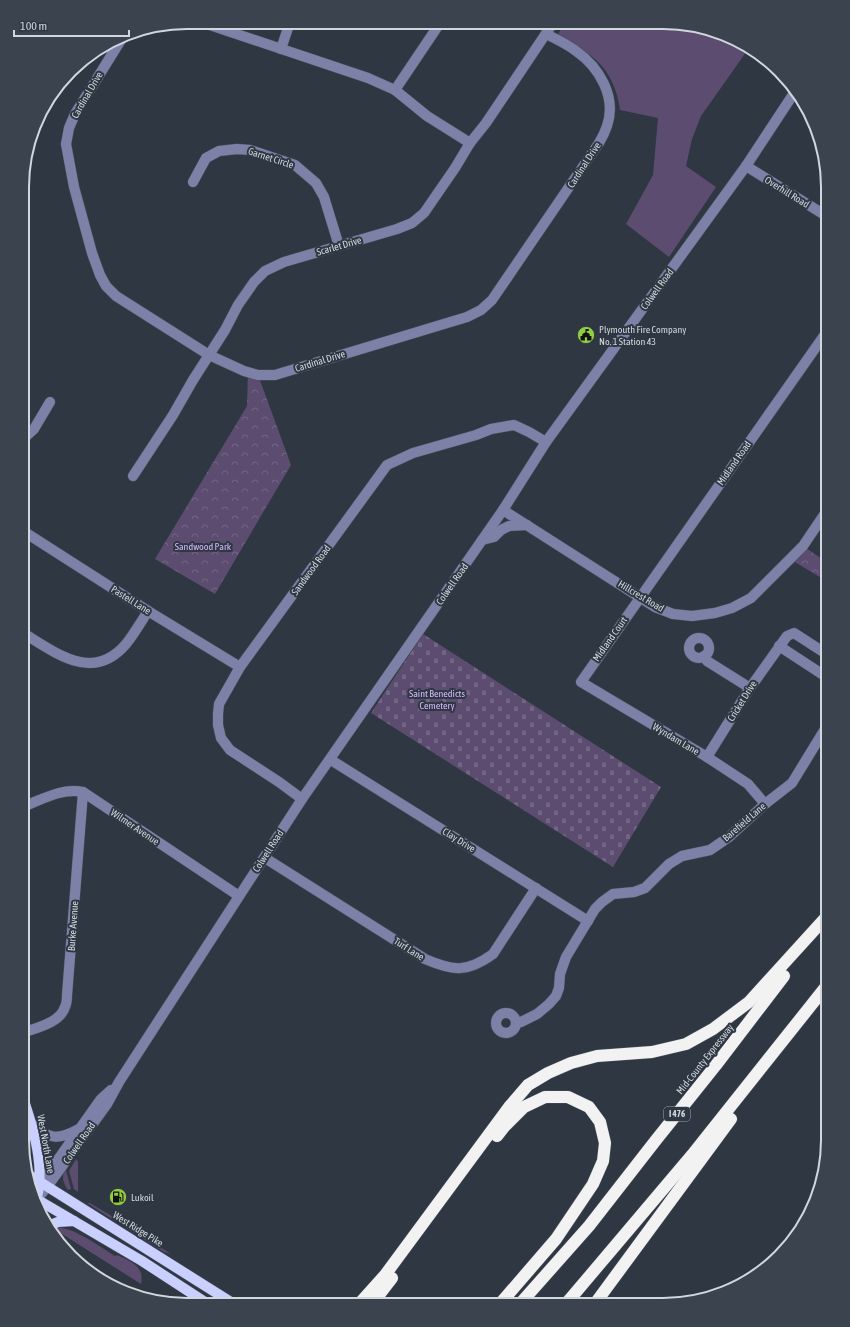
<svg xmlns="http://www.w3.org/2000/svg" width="850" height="1327" font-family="'Asap Condensed',sans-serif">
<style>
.grass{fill:#5c4c70}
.cemetery{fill:url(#cemetery-stones)}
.park{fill:url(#park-crowns)}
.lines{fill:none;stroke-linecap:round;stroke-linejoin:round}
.minor-casing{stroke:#4b545e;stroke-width:11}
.major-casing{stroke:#4b545e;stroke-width:11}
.highway-casing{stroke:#4b545e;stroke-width:13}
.minor{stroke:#7d81a8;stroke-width:10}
.major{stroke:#c9cfff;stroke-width:10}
.highway{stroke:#f2f2f2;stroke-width:12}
.labels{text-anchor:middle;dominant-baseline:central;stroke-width:4;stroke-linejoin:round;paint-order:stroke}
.shield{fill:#2e3742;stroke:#a0a7af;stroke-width:1}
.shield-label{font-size:9px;font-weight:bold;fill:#d1d7de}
.street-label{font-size:10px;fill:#d1d7de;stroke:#2e3742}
.poi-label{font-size:10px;fill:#d1d7de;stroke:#2e3742;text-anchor:start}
.park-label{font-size:10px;fill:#d7b8fe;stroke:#2e3742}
.rim{fill:none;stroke:#d1d7de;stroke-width:2}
</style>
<defs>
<pattern id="cemetery-stones" width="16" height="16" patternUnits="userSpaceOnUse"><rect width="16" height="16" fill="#5c4c70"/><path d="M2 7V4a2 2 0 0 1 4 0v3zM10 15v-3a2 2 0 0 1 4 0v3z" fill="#726584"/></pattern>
<pattern id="park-crowns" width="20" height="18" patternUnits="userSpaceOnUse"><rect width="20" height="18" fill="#5c4c70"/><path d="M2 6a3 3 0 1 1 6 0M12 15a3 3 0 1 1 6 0" fill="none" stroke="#726584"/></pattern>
</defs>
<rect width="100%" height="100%" fill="#2e3742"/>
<g class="grass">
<path d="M 565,23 L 684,23 L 726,35 L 749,48 L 701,116 L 692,139 L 686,166 L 716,187 L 669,257 L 626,224 L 653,175 L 658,118 L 620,110 C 618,93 610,72 596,60 C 585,50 570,42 558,34 Z"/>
<path d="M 73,1157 L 75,1157 L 66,1170 L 71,1189 L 68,1190 C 58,1176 65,1169 73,1157 Z"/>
<polygon points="76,1159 78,1162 78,1192 74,1189 69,1171"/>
<polygon points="87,1203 90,1203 115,1218 115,1221"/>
<polygon points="127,1226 171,1254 164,1252 126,1228"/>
<path d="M 56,1228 C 71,1225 102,1248 115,1256 L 117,1255 C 130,1261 145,1266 141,1284 L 62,1234 L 57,1233 L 53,1234 L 51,1231 Z"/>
</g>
<polygon class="cemetery" points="423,634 661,787 613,867 371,713"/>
<g class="park">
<polygon points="248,372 258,375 291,465 215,594 155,559 247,406"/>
<polygon points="803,546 828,563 828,582 790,559"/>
</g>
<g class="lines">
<defs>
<g id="minor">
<polyline points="201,22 368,78 395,90 427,116 470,143"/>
<path d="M 124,35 L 75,114 L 69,128 L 66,144 L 74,187 L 92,253 L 100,275 L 106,286 L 116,296 L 209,355 L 244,371 L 258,375 L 275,375 L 467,317 L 481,310 L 492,300 L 599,143 C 602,138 605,132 607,126 C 617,97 599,67 576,51 C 567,44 556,39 546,34"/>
<polyline points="281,49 290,22"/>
<polyline points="395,90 440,23"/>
<polyline points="746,166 828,217"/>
<polyline points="193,182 206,158 219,151 237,149 250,150 295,165 316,183 324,197 339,246"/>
<polyline points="23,439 34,429 50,402"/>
<polyline points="133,476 173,415 193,380 225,330 238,305 254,282 265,271 284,262 397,229 412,223 424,213 455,168 470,143 486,123 553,23"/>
<polyline points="503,510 655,607 673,614 692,616 715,613 732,608 751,598 803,546 828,509"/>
<polyline points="23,531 148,611 240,667"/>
<polyline points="482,540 494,537 501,530 509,526 527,525"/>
<path d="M 23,633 C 56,653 93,683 126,644 C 134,634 141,622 148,611"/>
<circle cx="699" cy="648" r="10"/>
<polyline points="779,646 828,678"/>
<polyline points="704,656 707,661 750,688"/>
<polyline points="707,757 750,688 787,636 794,633 828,655"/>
<polyline points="331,760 588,921"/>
<polyline points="302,799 279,782 230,750 221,738 218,725 218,714 219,704 240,667 387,465 413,453 476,435 491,429 514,425 529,432 546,442"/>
<polyline points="765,804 748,784 707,757 581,682 828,330"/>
<path d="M 22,807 C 41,800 63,787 83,792 L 239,896"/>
<path d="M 265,858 L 425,959 C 453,971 467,973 493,954 L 536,888"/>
<circle cx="506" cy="1023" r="10"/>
<polyline points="516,1023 521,1022 537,1014 549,1004 556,996 559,988 560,974 566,957 595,909 602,902 613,894 634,892 645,888 669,864 682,856 710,850 729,837 765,804 792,783 828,724"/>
<path d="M 22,1033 C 36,1028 60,1023 65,1007 C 67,1003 67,999 67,995 L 83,792"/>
<path d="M 32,1124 C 49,1140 59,1140 79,1129"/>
<polyline points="40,1182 57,1161 101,1099 111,1090"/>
<polyline points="37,1199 47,1187 107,1104 119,1082 302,799 503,510 546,442 746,166 796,90"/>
</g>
<g id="major">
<path d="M 22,1095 C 33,1127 47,1170 35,1204"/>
<polyline points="22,1133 24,1148"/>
<polyline points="29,1175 234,1304"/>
<polyline points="33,1197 142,1261 208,1304"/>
<polyline points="48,1226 58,1222 74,1221"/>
</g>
<g id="highway">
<polyline points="497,1136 504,1127 524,1107 545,1097 568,1097 589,1107 600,1122 605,1143 603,1161 593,1184 556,1239 499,1305"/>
<polyline points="359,1304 385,1275 509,1107 528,1085 548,1073 571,1063 597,1056 652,1052 686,1044 713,1029 749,1002 828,915"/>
<polyline points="372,1304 392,1278"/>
<polyline points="519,1305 589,1226 656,1140 716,1065 784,976"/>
<polyline points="565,1305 692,1155 828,984"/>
<polyline points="594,1305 731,1119"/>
</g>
</defs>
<use href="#minor" class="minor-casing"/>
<use href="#major" class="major-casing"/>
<use href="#highway" class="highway-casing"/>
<use href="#minor" class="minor"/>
<use href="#major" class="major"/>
<use href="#highway" class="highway"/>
</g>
<defs>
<symbol id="civic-disc" viewBox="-11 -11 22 22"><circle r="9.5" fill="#92cd3f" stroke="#2e3742"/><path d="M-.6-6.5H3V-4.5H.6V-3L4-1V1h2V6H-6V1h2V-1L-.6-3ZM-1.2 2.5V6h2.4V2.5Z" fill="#111"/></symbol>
<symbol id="fuel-disc" viewBox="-11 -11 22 22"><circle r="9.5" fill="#92cd3f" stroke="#2e3742"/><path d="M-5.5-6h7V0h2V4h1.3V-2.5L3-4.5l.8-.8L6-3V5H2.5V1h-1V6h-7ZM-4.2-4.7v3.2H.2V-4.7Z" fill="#111"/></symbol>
</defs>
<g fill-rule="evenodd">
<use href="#civic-disc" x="576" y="325" width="20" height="20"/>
<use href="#fuel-disc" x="108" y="1187" width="20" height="20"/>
</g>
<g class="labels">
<rect class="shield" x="664" y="1107" width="26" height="14" rx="3"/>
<g class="shield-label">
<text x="677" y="1114">I 476</text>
</g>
<g class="street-label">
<text transform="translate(87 95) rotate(-60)">Cardinal Drive</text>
<text transform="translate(271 158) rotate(18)">Garnet Circle</text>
<text transform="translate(584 165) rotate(-57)">Cardinal Drive</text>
<text transform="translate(787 192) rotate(32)">Overhill Road</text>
<text transform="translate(339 246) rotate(-16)">Scarlet Drive</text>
<text transform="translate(657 289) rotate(-54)">Colwell Road</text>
<text transform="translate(320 361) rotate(-17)">Cardinal Drive</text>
<text transform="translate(734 463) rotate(-55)">Midland Road</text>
<text transform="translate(311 570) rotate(-54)">Sandwood Road</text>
<text transform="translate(452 584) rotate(-55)">Colwell Road</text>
<text transform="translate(641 596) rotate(31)">Hillcrest Road</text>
<text transform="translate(131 600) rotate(32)">Pastell Lane</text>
<text transform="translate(610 639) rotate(-55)">Midland Court</text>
<text transform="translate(742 701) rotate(-58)">Cricket Drive</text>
<text transform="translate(676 739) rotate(31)">Wyndam Lane</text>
<text transform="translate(744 822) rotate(-41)">Barefield Lane</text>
<text transform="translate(135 827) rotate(34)">Wilmer Avenue</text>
<text transform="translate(459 840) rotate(32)">Clay Drive</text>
<text transform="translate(268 851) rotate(-57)">Colwell Road</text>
<text transform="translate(73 926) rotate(-86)">Burke Avenue</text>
<text transform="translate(409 949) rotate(32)">Turf Lane</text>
<text transform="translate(705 1059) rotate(-52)">Mid-County Expressway</text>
<text transform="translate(79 1143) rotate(-55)">Colwell Road</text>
<text transform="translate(46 1144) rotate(80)">West North Lane</text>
<text transform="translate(138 1229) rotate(32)">West Ridge Pike</text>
</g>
<g class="poi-label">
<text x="599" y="329">Plymouth Fire Company<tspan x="599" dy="12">No. 1 Station 43</tspan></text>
<text x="131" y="1197">Lukoil</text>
</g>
<g class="park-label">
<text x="203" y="546">Sandwood Park</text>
<text x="437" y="693">Saint Benedicts<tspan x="437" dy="12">Cemetery</tspan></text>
</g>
</g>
<path d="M0 0H850V1327H0ZM187 29H663A158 158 0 0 1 821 187V1140A158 158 0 0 1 663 1298H187A158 158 0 0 1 29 1140V187A158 158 0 0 1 187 29Z" fill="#3b444e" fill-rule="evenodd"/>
<path class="rim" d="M187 29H663A158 158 0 0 1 821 187V1140A158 158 0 0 1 663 1298H187A158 158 0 0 1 29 1140V187A158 158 0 0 1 187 29Z"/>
<path d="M14 30v6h115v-6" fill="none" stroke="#d1d7de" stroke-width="2"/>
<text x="20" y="30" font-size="12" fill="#d1d7de" stroke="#2e3742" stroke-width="3" paint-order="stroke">100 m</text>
</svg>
